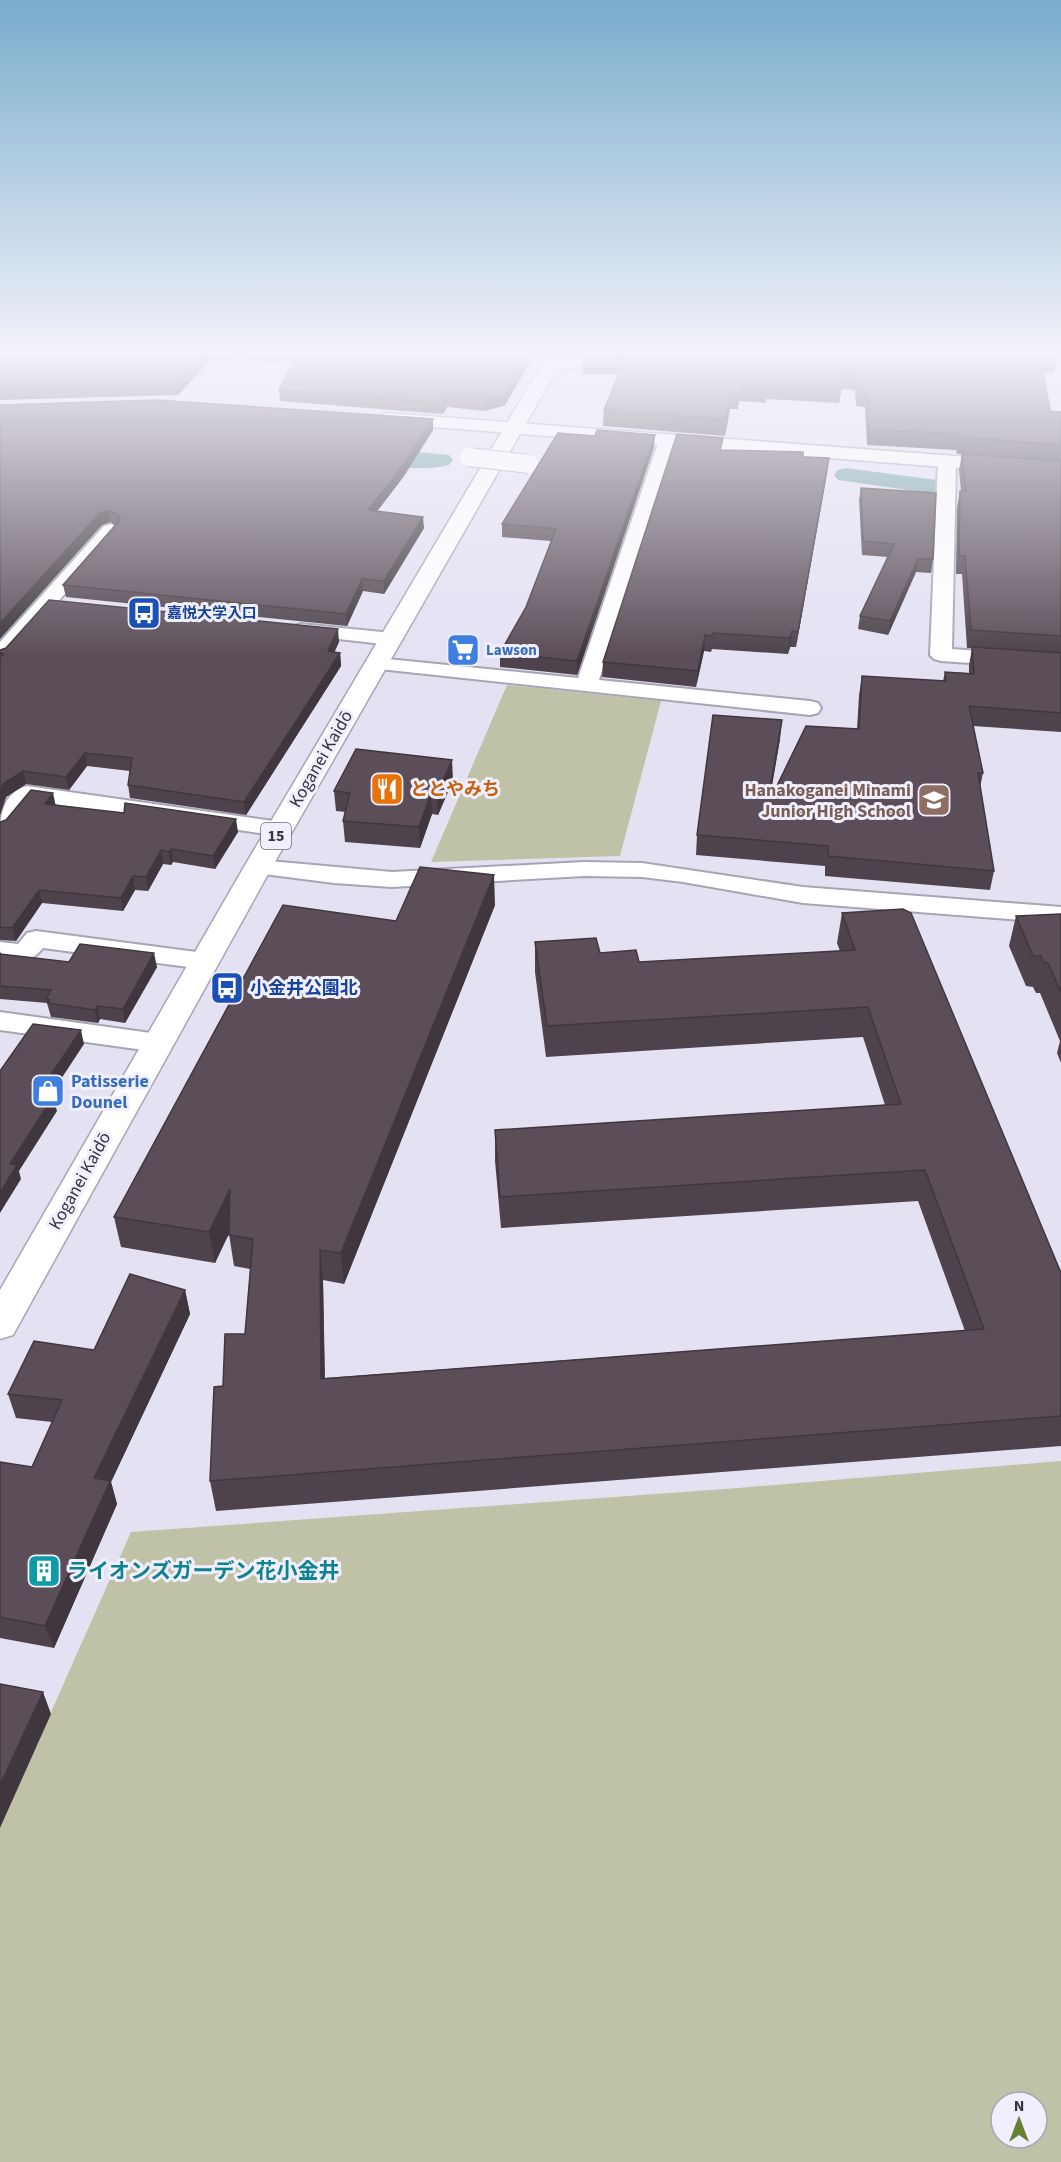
<svg xmlns="http://www.w3.org/2000/svg" width="1061" height="2162" font-family="'Source Sans 3','Noto Sans JP',sans-serif">
<style>
.green{fill:#bfc2a6;fill-rule:evenodd}
.lines{fill:none;stroke-linecap:round;stroke-linejoin:round}
.canal{fill:#70a0a3;fill-rule:evenodd}
.street-casing{stroke:#a7a4b5;stroke-width:4}
.secondary-casing{stroke:#a7a4b5;stroke-width:3}
.primary-casing{stroke:#a7a4b5;stroke-width:3}
.street{fill:#fff;fill-rule:evenodd}
.secondary{fill:#fff;fill-rule:evenodd}
.primary{fill:#fff;fill-rule:evenodd}
.street-bridge-casing{stroke:#a7a4b5;stroke-width:20;stroke-linecap:butt}
.street-bridge{stroke:#fff;stroke-width:18}
.wall{fill:#4e434d}
.shaded-wall{fill:#40373e}
.building{fill:#5b4e59;stroke:#40373e;stroke-width:1.5}
.labels{text-anchor:middle;dominant-baseline:central;stroke-width:6;stroke-linejoin:round;paint-order:stroke}
.far-transit-label{font-size:15px;font-weight:bold;fill:#164399;stroke:#f1effd;text-anchor:start}
.far-shop-label{font-size:15px;font-weight:bold;fill:#366cbe;stroke:#f1effd;text-anchor:start}
.shield{fill:#f1effd;stroke:#6f6d76;stroke-width:1.5}
.shield-label{font-size:16px;font-weight:bold;fill:#37353c}
.street-label{font-size:18px;fill:#37353c;stroke:#f1effd}
.food-label{font-size:18px;font-weight:bold;fill:#c56008;stroke:#f1effd;text-anchor:start}
.education-label{font-size:18px;font-weight:bold;fill:#785e54;stroke:#f1effd;text-anchor:end}
.transit-label{font-size:18px;font-weight:bold;fill:#164399;stroke:#f1effd;text-anchor:start}
.shop-label{font-size:18px;font-weight:bold;fill:#366cbe;stroke:#f1effd;text-anchor:start}
.near-culture-label{font-size:21px;font-weight:bold;fill:#0d838f;stroke:#f1effd;text-anchor:start}
</style>
<rect width="100%" height="100%" fill="#e4e1f3"/>
<g class="green">
<polygon points="507,685 661,701 620,856 431,862"/>
<path d="M 1061,1461 L 1061,2162 L 0,2162 L 0,1827 L 131,1532 L 738,1488 ZM 1001,2102 L 1037,2102 L 1037,2138 L 1001,2138 Z"/>
</g>
<g class="lines">
<g class="canal">
<path d="M 364,447 L 449,455 L 453,460 L 449,465 C 420,472 384,466 356,459 L 353,454 L 356,449 Z"/>
<polygon points="846,468 936,480 944,482 948,487 944,492 936,494 838,480 834,475 838,470"/>
<polygon points="0,511 120,518 129,520 132,525 129,530 120,532 0,525"/>
</g>
<defs>
<g id="street">
<polygon points="668,435 677,440 599,680 810,701 818,703 821,708 818,713 810,715 370,668 366,664 370,660 377,658 578,678 659,440"/>
<polygon points="947,457 956,462 952,649 1061,657 1061,669 941,661 934,659 930,655 938,462"/>
<polygon points="111,524 120,530 118,534 7,659 0,661 0,642 104,526"/>
<polygon points="301,624 392,633 399,635 402,639 399,643 392,645 294,634 291,630 294,626"/>
<path d="M 27,786 L 280,822 L 289,824 L 292,829 L 289,834 L 280,836 L 33,801 L 8,832 L 0,834 C 0,814 4,792 27,786 Z"/>
<polygon points="258,860 392,872 584,862 642,863 803,887 1061,907 1061,923 803,903 683,882 642,877 584,876 392,887 334,883 249,872 246,867 249,862"/>
<path d="M 36,931 L 204,953 L 213,955 L 217,961 L 213,967 L 204,969 L 43,948 C 30,964 19,961 0,958 L 0,942 L 18,944 L 27,933 Z"/>
<polygon points="0,1012 158,1034 168,1036 172,1043 168,1050 158,1052 0,1030"/>
</g>
<g id="secondary">
<polygon points="609,352 673,352 664,357 551,370 542,364 551,358"/>
<polygon points="387,413 1061,464 1061,476 380,423 377,419 380,415"/>
</g>
<polygon id="primary" points="549,352 567,352 272,867 13,1335 0,1339 0,1290 244,867"/>
</defs>
<use href="#street" class="street-casing"/>
<use href="#secondary" class="secondary-casing"/>
<use href="#primary" class="primary-casing"/>
<use href="#street" class="street"/>
<use href="#secondary" class="secondary"/>
<use href="#primary" class="primary"/>
<defs>
<polyline id="street-bridge" points="469,457 529,464"/>
</defs>
<use href="#street-bridge" class="street-bridge-casing"/>
<use href="#street-bridge" class="street-bridge"/>
</g>
<g class="wall">
<polygon points="0,352 536,352 505,405 485,411 447,407 443,414 280,401 279,390 295,362 246,360 241,356 232,360 210,360 178,395 0,400"/>
<polygon points="1056,352 1057,357 1054,373 1042,372 1050,411 1061,412 1061,732 973,726 983,773 980,788 994,871 990,890 825,876 825,866 696,855 697,835 780,739 770,796 772,796 857,729 859,695 862,676 943,681 945,672 969,673 969,665 972,648 967,648 962,574 956,574 957,508 960,491 961,491 959,470 962,454 957,454 956,450 867,445 865,407 856,406 855,390 842,389 839,403 766,399 766,403 739,401 738,409 730,409 725,436 603,426 604,410 619,374 582,374 583,358"/>
<polygon points="0,405 433,419 433,430 404,476 377,511 424,528 384,594 363,591 347,626 66,597 63,585 115,525 110,522 102,525"/>
<polygon points="654,447 577,675 500,667 500,653 526,607 551,541 502,537 502,524"/>
<polygon points="722,450 803,457 827,473 796,647 790,647 788,654 712,649 711,652 704,651 696,687 602,677 603,662"/>
<polygon points="861,488 933,559 931,573 916,572 888,635 858,629 860,616 888,557 862,555 859,500"/>
<polygon points="339,642 334,652 340,653 341,666 246,815 130,798 128,785 130,771 87,766 69,790 26,784 6,797 0,815 0,650"/>
<polygon points="453,780 438,815 432,814 420,848 345,842 343,821 346,812 336,811 334,791"/>
<polygon points="56,805 238,832 215,869 173,862 171,865 163,864 148,891 135,890 123,911 42,903 16,941 0,940 0,822"/>
<polygon points="495,905 344,1284 323,1280 325,1378 965,1331 918,1201 501,1228 495,1161 495,1130 885,1105 863,1037 546,1057 535,972 535,942 600,953 639,962 840,951 837,943 842,913 1061,1273 1061,1446 216,1511 210,1481 223,1386 245,1334 250,1269 234,1266 229,1234 215,1263 121,1247 114,1217 396,921"/>
<polygon points="1061,914 1061,1063 1057,1053 1060,1041 1040,993 1036,993 1033,987 1026,986 1009,946 1016,916"/>
<polygon points="0,951 1,954 69,962 157,967 125,1023 100,1019 98,1023 51,1017 47,1003 0,999"/>
<polygon points="185,1290 190,1314 111,1482 117,1504 54,1648 0,1638 0,1462 32,1467 52,1422 16,1418 8,1394 94,1350"/>
</g>
<g class="shaded-wall">
<polygon points="206,352 209,352 210,360 178,395 176,385"/>
<polygon points="231,352 241,352 241,356 232,360"/>
<polygon points="530,352 536,352 505,405 485,411 485,400"/>
<polygon points="731,393 730,409 725,436 726,419"/>
<polygon points="447,396 447,407 443,414 442,403"/>
<polygon points="433,419 433,430 404,476 369,522 368,510"/>
<polygon points="655,435 654,447 577,675 577,661"/>
<polygon points="829,458 827,473 796,647 798,632"/>
<polygon points="108,510 110,522 102,525 0,639 0,623 100,513"/>
<polygon points="423,517 424,528 384,594 384,581"/>
<polygon points="918,559 916,572 888,635 890,621"/>
<polygon points="362,579 363,591 347,626 346,614"/>
<polygon points="338,629 339,642 329,664 328,651"/>
<polygon points="792,631 790,647 788,654 790,638"/>
<polygon points="705,635 704,651 696,687 698,671"/>
<polygon points="340,653 341,666 246,815 244,802"/>
<polygon points="782,720 780,739 767,815 769,795"/>
<polygon points="85,753 87,766 69,790 66,777"/>
<polygon points="452,760 453,780 438,815 437,794"/>
<polygon points="23,771 26,784 6,797 0,815 0,793 3,784"/>
<polygon points="53,793 56,807 45,804"/>
<polygon points="431,793 432,814 420,848 419,827"/>
<polygon points="236,819 238,832 215,869 213,856"/>
<polygon points="171,849 173,862 171,865 169,852"/>
<polygon points="161,850 163,864 148,891 146,877"/>
<polygon points="494,875 495,905 344,1284 341,1253"/>
<polygon points="133,876 135,890 123,911 121,898"/>
<polygon points="39,890 42,903 16,941 12,928"/>
<polygon points="154,953 157,967 125,1023 123,1009"/>
<polygon points="97,1006 100,1019 98,1023 95,1010"/>
<polygon points="81,1030 84,1044 42,1108 38,1094"/>
<polygon points="53,1097 57,1111 19,1171 21,1179 0,1213 0,1193 10,1164"/>
<polygon points="230,1189 235,1219 215,1263 209,1232"/>
<polygon points="320,1250 323,1280 325,1409 321,1379"/>
<polygon points="185,1290 190,1314 111,1482 117,1504 54,1648 45,1626 94,1478"/>
<polygon points="43,1692 51,1714 0,1828 0,1785"/>
</g>
<g class="building">
<polygon points="0,352 206,352 176,385 0,389"/>
<polygon points="300,352 530,352 505,394 485,400 447,396 442,403 279,390"/>
<polygon points="588,352 1056,352 1057,357 1040,356 1050,411 1061,412 1061,445 960,437 959,434 869,429 867,391 858,390 857,374 844,373 841,387 767,384 767,387 741,385 740,393 731,393 726,419 604,410 625,359 583,358 583,353"/>
<polygon points="156,400 433,419 404,464 368,510 423,517 384,581 362,579 346,614 63,585 120,520 119,516 108,510 100,513 0,623 0,405"/>
<polygon points="597,430 655,435 577,661 500,653 526,607 556,529 502,524 558,433 595,436"/>
<polygon points="677,434 723,438 720,450 803,452 803,457 829,458 798,632 792,631 790,638 713,633 712,636 705,635 698,671 603,662"/>
<polygon points="962,454 1061,461 1061,636 971,630 965,556 959,556 960,491 966,491"/>
<polygon points="861,488 936,493 933,559 918,559 890,621 860,616 894,544 863,541"/>
<polygon points="49,600 338,629 328,651 340,653 244,802 128,785 132,758 85,753 66,777 23,771 3,784 0,793 0,657 3,654 0,653 0,650 6,648"/>
<polygon points="972,647 1061,653 1061,713 969,706 983,773 978,773 994,871 828,856 828,846 697,835 713,715 782,720 769,795 772,796 806,726 859,729 862,676 946,681 945,672 974,674"/>
<polygon points="356,749 452,760 437,794 431,793 419,827 343,821 350,793 334,791"/>
<polygon points="31,790 53,793 45,804 124,813 125,803 236,819 213,856 171,849 169,852 161,850 146,877 133,876 121,898 39,890 12,928 0,927 0,822 6,820"/>
<polygon points="420,867 494,875 341,1253 320,1250 321,1379 984,1329 925,1170 500,1197 495,1130 901,1104 868,1007 547,1026 535,942 596,938 600,953 636,950 639,962 855,950 842,913 903,909 911,913 1061,1273 1061,1416 210,1481 214,1387 223,1386 225,1334 245,1334 253,1239 229,1235 230,1189 209,1232 114,1217 283,905 396,921"/>
<polygon points="1061,914 1061,992 1048,963 1044,963 1041,956 1033,956 1016,916"/>
<polygon points="80,944 154,953 123,1009 97,1006 95,1010 48,1003 50,1000 46,999 51,990 0,986 0,954 69,962"/>
<polygon points="33,1024 81,1030 38,1094 53,1097 10,1164 17,1165 0,1193 0,1071"/>
<polygon points="130,1274 185,1290 94,1478 110,1481 45,1626 0,1617 0,1462 32,1467 62,1400 8,1394 34,1341 94,1350"/>
<polygon points="0,1684 43,1692 0,1785"/>
</g>
<linearGradient id="sky" x2="0" y2="1"><stop stop-color="#78accc"/><stop offset="0.54" stop-color="#f3f2fa"/><stop offset="1" stop-color="#f3f2fa" stop-opacity="0"/></linearGradient>
<rect width="1061" height="655" fill="url(#sky)"/>
<defs>
<symbol id="bus-square" viewBox="-11 -11 22 22"><rect x="-9" y="-9" width="18" height="18" rx="4" fill="#1a4fb4" stroke="#f1effd"/><path d="M-5-6H5V4H4V6H2V4H-2V6H-4V4H-5ZM-3.5-4V0h7V-4ZM-3.5 1.2v1.5H-2V1.2ZM2 1.2v1.5H3.5V1.2Z" fill="#fff"/></symbol>
<symbol id="supermarket-square" viewBox="-11 -11 22 22"><rect x="-9" y="-9" width="18" height="18" rx="4" fill="#3f7fe0" stroke="#f1effd"/><path d="M-6-5.5h2.5l.6 2H6L4.5 2H-2.5L-4.4-4H-6ZM-1.5 3.2a1.3 1.3 0 1 0 .1 0ZM3 3.2a1.3 1.3 0 1 0 .1 0Z" fill="#fff"/></symbol>
<symbol id="restaurant-square" viewBox="-11 -11 22 22"><rect x="-9" y="-9" width="18" height="18" rx="4" fill="#e8710a" stroke="#f1effd"/><path d="M-5-6h1v4h1v-4h1v4h1v-4h1v5L-1.5 .5V6h-2V.5L-5-1ZM5-6V6H3V1.5H1.5Q1.5-4 5-6Z" fill="#fff"/></symbol>
<symbol id="school-square" viewBox="-11 -11 22 22"><rect x="-9" y="-9" width="18" height="18" rx="4" fill="#8d6e63" stroke="#f1effd"/><path d="M0-5L7-2L0 1L-7-2ZM-4 1L0 2.5L4 1V4Q0 6-4 4Z" fill="#fff"/></symbol>
<symbol id="shop-square" viewBox="-11 -11 22 22"><rect x="-9" y="-9" width="18" height="18" rx="4" fill="#3f7fe0" stroke="#f1effd"/><path d="M-5-2.5h2.3a2.7 3.5 0 0 1 5.4 0H5L5.5 6h-11ZM-1.5-2.5h3a1.5 2.3 0 0 0-3 0Z" fill="#fff"/></symbol>
<symbol id="building-square" viewBox="-11 -11 22 22"><rect x="-9" y="-9" width="18" height="18" rx="4" fill="#0f9aa8" stroke="#f1effd"/><path d="M-4-6H4V6H1V3H-1V6H-4ZM-2.5-4.3h1.7v1.8h-1.7ZM.8-4.3h1.7v1.8H.8ZM-2.5-1h1.7V.8h-1.7ZM.8-1h1.7V.8H.8Z" fill="#fff"/></symbol>
</defs>
<g fill-rule="evenodd">
<use href="#bus-square" x="125" y="594" width="38" height="38"/>
<use href="#supermarket-square" x="444" y="631" width="38" height="38"/>
<use href="#restaurant-square" x="368" y="770" width="38" height="38"/>
<use href="#school-square" x="915" y="781" width="38" height="38"/>
<use href="#bus-square" x="208" y="969" width="38" height="38"/>
<use href="#shop-square" x="29" y="1072" width="38" height="38"/>
<use href="#building-square" x="25" y="1552" width="38" height="38"/>
</g>
<g class="labels">
<g class="far-transit-label">
<text x="167" y="613">嘉悦大学入口</text>
</g>
<g class="far-shop-label">
<text x="486" y="650">Lawson</text>
</g>
<rect class="shield" x="261" y="823" width="30" height="26" rx="4.5"/>
<g class="shield-label">
<text x="276" y="836">15</text>
</g>
<g class="street-label">
<text transform="translate(321 759) rotate(-60)">Koganei Kaidō</text>
<text transform="translate(80 1181) rotate(-61)">Koganei Kaidō</text>
</g>
<g class="food-label">
<text x="410" y="789">ととやみち</text>
</g>
<g class="education-label">
<text x="911" y="790">Hanakoganei Minami<tspan x="911" dy="21">Junior High School</tspan></text>
</g>
<g class="transit-label">
<text x="250" y="988">小金井公園北</text>
</g>
<g class="shop-label">
<text x="71" y="1081">Patisserie<tspan x="71" dy="21">Dounel</tspan></text>
</g>
<g class="near-culture-label">
<text x="67" y="1571">ライオンズガーデン花小金井</text>
</g>
</g>
<g transform="translate(1019 2120)"><circle r="28" fill="#f1effd" stroke="#a7a5b0" stroke-width="1.5"/>
<path d="M0-4.5L10 22L0 15L-10 22Z" fill="#657f33"/>
<text y="-9" font-size="16" font-weight="bold" text-anchor="middle" fill="#37353c">N</text>
</g>
</svg>
